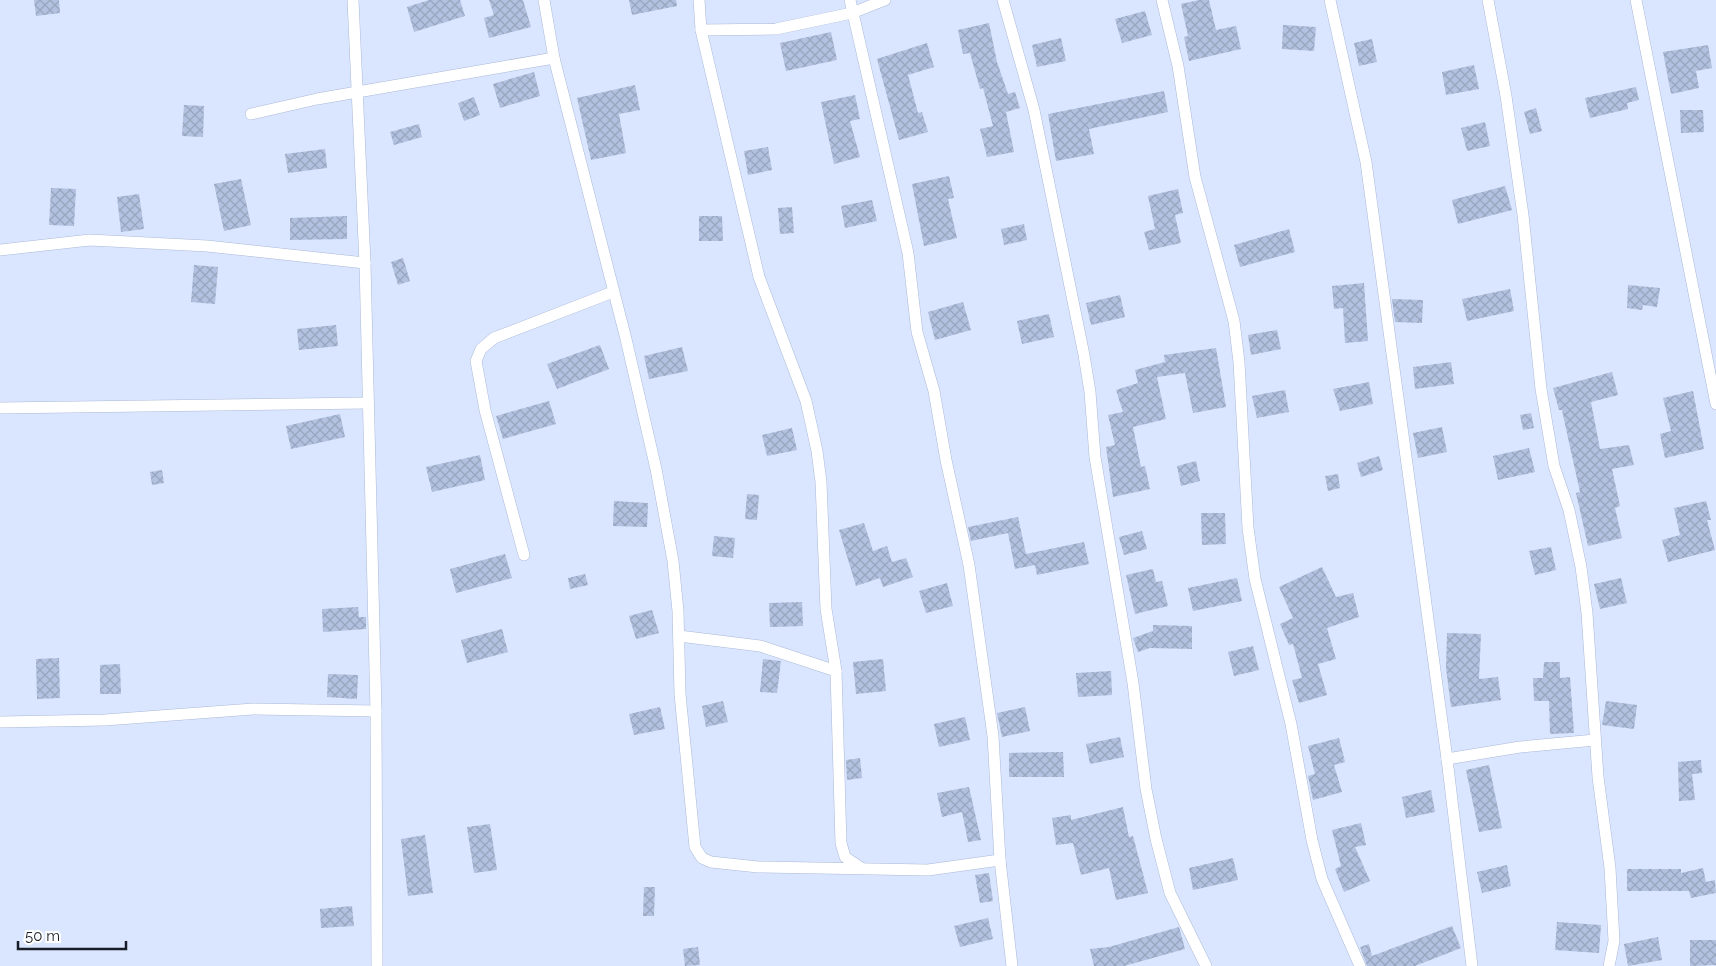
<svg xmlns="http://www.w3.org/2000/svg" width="1716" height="966" font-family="Raleway,sans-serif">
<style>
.building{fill:url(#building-cross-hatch)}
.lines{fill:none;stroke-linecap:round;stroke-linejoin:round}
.minor-casing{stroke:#aab9d7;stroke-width:12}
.minor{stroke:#fff;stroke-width:11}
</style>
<defs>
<pattern id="building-cross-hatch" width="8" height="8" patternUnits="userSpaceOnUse" patternTransform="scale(1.25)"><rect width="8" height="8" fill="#b2c1df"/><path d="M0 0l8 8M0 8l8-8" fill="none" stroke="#98a5bf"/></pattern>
</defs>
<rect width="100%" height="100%" fill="#dae6ff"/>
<g class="building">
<polygon points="34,0 59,0 60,13 36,16"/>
<polygon points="429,0 460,0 465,16 414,32 407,7"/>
<polygon points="489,0 523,0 531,27 489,38 484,18 494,15"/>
<polygon points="629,0 676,0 677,6 632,15"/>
<polygon points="1199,0 1209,0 1216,30 1236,26 1241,49 1189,61 1184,37 1188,36 1181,4"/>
<polygon points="1145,11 1152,35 1122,43 1115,19"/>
<polygon points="989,23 997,62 1008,94 1015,92 1020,108 1006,112 1014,152 987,157 980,129 993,126 983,88 980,89 970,53 963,54 958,30"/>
<polygon points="1283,25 1316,27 1314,51 1282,49"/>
<polygon points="831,32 837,60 786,71 780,43"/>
<polygon points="1061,38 1066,61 1037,67 1032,45"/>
<polygon points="1372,39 1377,62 1359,66 1354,43"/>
<polygon points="927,43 934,67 908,75 918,113 922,112 928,132 899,140 877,59"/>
<polygon points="1708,45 1712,68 1696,71 1699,88 1671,94 1663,52"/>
<polygon points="1474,65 1479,89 1446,95 1442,72"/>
<polygon points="534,72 540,96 500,108 493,84"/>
<polygon points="635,85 640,110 619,114 626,153 591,160 577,98"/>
<polygon points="1636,87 1639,100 1627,103 1628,109 1590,118 1585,98"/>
<polygon points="1164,91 1168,112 1089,129 1094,154 1056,161 1048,114"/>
<polygon points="855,95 860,119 850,121 860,157 834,164 821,102"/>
<polygon points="474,97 480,115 464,121 458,103"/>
<polygon points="184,105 204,106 203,137 182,136"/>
<polygon points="1536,108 1542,131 1530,134 1524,112"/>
<polygon points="1680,110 1703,110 1704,132 1681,133"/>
<polygon points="1485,122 1490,146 1467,151 1461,128"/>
<polygon points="419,124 422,137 394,145 390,132"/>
<polygon points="768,147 772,170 748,175 744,151"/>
<polygon points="325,149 327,168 288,173 285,154"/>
<polygon points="949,176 954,198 948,199 957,238 924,246 912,184"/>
<polygon points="241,179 251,225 224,231 214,184"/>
<polygon points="1505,186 1512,210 1458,224 1452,200"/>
<polygon points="51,188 76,189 74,226 49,225"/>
<polygon points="1178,189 1183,213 1175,215 1181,243 1149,250 1144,232 1155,229 1148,196"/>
<polygon points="139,194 144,229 121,232 117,197"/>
<polygon points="872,200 877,221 845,228 841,206"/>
<polygon points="792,207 794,233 780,234 778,208"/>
<polygon points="347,216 347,239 290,240 290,218"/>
<polygon points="699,216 722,216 723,241 699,241"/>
<polygon points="1024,224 1027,240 1004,245 1001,229"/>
<polygon points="1289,229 1295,252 1240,267 1234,245"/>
<polygon points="403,258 410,281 398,285 391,262"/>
<polygon points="194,265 218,267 215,304 191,302"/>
<polygon points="1364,283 1368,341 1345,343 1343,308 1334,309 1332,286"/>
<polygon points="1628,285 1660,288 1657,307 1643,305 1642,310 1627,308"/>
<polygon points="1510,289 1514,311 1467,321 1462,299"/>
<polygon points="1120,295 1125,317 1091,325 1086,303"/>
<polygon points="1392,299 1423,300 1422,323 1395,322"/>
<polygon points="963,302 971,330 935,340 928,312"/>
<polygon points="1049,314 1054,337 1022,344 1017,321"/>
<polygon points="336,325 338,346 299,350 297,329"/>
<polygon points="1277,330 1281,349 1251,355 1248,335"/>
<polygon points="600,345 609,369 557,389 547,364"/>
<polygon points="682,347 688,371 649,379 644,356"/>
<polygon points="1216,348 1226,407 1193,413 1185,373 1157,377 1166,419 1133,427 1141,467 1145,466 1150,489 1113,497 1106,447 1115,445 1108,415 1123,412 1116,390 1138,383 1135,370 1165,362 1164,355"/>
<polygon points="1451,362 1454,384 1415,389 1413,367"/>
<polygon points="1612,372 1618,395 1591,402 1600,449 1629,445 1634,465 1612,469 1620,506 1615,508 1622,538 1588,546 1576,493 1580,492 1568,438 1562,410 1559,410 1553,388"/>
<polygon points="1369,382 1373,404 1340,411 1333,389"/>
<polygon points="1285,390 1289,412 1257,418 1252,396"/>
<polygon points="1693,391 1704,449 1665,458 1660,434 1671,431 1663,398"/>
<polygon points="549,401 556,424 503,439 496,416"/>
<polygon points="1531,413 1534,428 1523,430 1520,415"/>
<polygon points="340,414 345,437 291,449 286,426"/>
<polygon points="1442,427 1447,452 1418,458 1413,433"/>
<polygon points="792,428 797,450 767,456 762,435"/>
<polygon points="1529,448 1535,472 1498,480 1493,456"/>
<polygon points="480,455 485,480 432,492 426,467"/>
<polygon points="1379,456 1383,470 1361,477 1357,463"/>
<polygon points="1196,461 1200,481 1181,486 1177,466"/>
<polygon points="162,470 164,483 152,485 150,472"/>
<polygon points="1338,474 1340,488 1328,491 1325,476"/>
<polygon points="747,494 759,495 757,520 745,519"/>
<polygon points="614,501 648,503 647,527 613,526"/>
<polygon points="1706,501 1711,520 1707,520 1715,550 1668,562 1662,540 1680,535 1674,508"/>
<polygon points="1201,513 1225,513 1226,544 1202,545"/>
<polygon points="1018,517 1026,554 1084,542 1089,564 1037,575 1035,565 1015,569 1008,533 971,541 968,527"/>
<polygon points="864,523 873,551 887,546 892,562 906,558 913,577 883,587 880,578 856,586 839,530"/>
<polygon points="1142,531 1147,549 1124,555 1119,537"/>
<polygon points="714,536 735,538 733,558 712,556"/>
<polygon points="1551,547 1556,570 1535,575 1529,551"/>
<polygon points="505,554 512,578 456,593 450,569"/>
<polygon points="1322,567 1336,597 1353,593 1359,617 1327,628 1336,659 1318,664 1327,695 1299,703 1292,680 1302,678 1293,644 1289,645 1280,624 1293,618 1279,587"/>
<polygon points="1153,569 1156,582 1162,581 1168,606 1135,614 1126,575"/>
<polygon points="585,574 588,585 570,589 568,578"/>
<polygon points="1237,578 1242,601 1193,611 1188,588"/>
<polygon points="1621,578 1627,603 1600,609 1594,584"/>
<polygon points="947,583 953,606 926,613 919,591"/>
<polygon points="802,602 803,626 770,627 769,603"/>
<polygon points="358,607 359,617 366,617 366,629 323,632 322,609"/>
<polygon points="652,610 659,633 636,639 629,616"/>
<polygon points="1153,625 1192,626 1192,649 1150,648 1138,652 1133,638 1153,631"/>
<polygon points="502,629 508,652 467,663 461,640"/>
<polygon points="1447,633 1481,634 1479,679 1498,677 1501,700 1451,707 1446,668"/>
<polygon points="1253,646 1259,670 1234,676 1228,652"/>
<polygon points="59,658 60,698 37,699 36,659"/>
<polygon points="763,659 781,661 777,693 760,692"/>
<polygon points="883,659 886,691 856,694 853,662"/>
<polygon points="1544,662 1560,662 1560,678 1570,677 1574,733 1550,734 1549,701 1534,701 1533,678 1543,678"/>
<polygon points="120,664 121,694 100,694 100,665"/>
<polygon points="1111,671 1112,695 1078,697 1076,673"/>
<polygon points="328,674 358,675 357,699 327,697"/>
<polygon points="723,701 728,722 706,727 702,706"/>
<polygon points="1606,701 1637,705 1634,729 1602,725"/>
<polygon points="660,707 665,729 634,735 629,714"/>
<polygon points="1025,707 1030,731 1002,737 997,713"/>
<polygon points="965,717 970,740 939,747 934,724"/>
<polygon points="1120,737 1124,757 1090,764 1086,744"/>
<polygon points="1339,738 1345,762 1334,765 1342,792 1313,800 1308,776 1315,774 1308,746"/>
<polygon points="1063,752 1064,777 1009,777 1009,753"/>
<polygon points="860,758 862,778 847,780 846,760"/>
<polygon points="1701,760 1702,773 1692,774 1695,800 1679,801 1678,762"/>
<polygon points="1489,765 1502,828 1479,832 1466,770"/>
<polygon points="969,787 981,840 968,842 962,812 942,817 937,793"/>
<polygon points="1431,790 1435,812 1406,818 1402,797"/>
<polygon points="1123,807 1129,837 1133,836 1148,893 1116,900 1109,868 1081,875 1073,843 1056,845 1052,818 1071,815 1071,820"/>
<polygon points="1361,823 1366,845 1355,847 1370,881 1344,892 1335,869 1341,866 1332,830"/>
<polygon points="490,824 497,870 474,873 467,827"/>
<polygon points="425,835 433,893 408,896 401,839"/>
<polygon points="1233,858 1238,880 1193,890 1189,868"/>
<polygon points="1507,865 1511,886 1482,893 1477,872"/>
<polygon points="1703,868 1706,882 1715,880 1716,893 1691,898 1689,891 1627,891 1627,869 1681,869 1681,873"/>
<polygon points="989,873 993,901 980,903 975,875"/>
<polygon points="644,887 655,887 654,916 643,916"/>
<polygon points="352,906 354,926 321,928 320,909"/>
<polygon points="988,918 993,939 960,947 954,926"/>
<polygon points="1557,922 1601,925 1599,953 1555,950"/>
<polygon points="1452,926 1461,948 1415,966 1367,966 1360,947 1369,944 1372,956"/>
<polygon points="1179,927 1185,949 1124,966 1094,966 1090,949 1109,947"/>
<polygon points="1658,937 1662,960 1628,966 1624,944"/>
<polygon points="1690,940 1716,940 1716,965 1690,966"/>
<polygon points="698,947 700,965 685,966 683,949"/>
</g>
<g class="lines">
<defs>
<g id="minor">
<polyline points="353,0 365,263 376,711 377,966"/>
<polyline points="544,0 554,58 626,339 656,469 673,561 678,611 680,694 695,847 702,858 711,862 758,867 928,870 1000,860"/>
<polyline points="699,0 701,30 759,277 806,401 817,451 821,482 826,609 836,671 841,843 845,857 861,868"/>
<polyline points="850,0 908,253 917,332 934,391 946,460 969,565 993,736 1000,860 1012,966"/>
<polyline points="1003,0 1034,110 1084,355 1090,392 1095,457 1133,683 1146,789 1156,839 1170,893 1206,966"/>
<polyline points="1162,0 1178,66 1195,177 1234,321 1239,362 1248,528 1255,579 1291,724 1312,840 1322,879 1360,966"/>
<polyline points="1330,0 1366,162 1447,759 1472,966"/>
<polyline points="1488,0 1506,96 1523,215 1541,389 1554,466 1569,510 1581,567 1587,613 1598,777 1610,868 1614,941 1609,966"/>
<polyline points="1636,0 1716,404"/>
<polyline points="701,30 776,29 852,13 885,0"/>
<polyline points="251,114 317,99 554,58"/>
<polyline points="0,250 90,240 207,246 365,263"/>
<polyline points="0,408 368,403"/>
<polyline points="524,555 485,410 476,361 481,349 494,338 613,292"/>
<polyline points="679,636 760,646 836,671"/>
<polyline points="0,722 105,720 253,709 376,711"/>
<polyline points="1447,759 1520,747 1595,740"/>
</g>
</defs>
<use href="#minor" class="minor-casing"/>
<use href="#minor" class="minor"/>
</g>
<path d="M18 941v8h108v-8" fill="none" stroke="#181e29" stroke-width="2.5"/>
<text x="25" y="941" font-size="15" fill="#181e29" stroke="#ffffff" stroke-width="4" paint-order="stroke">50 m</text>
</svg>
